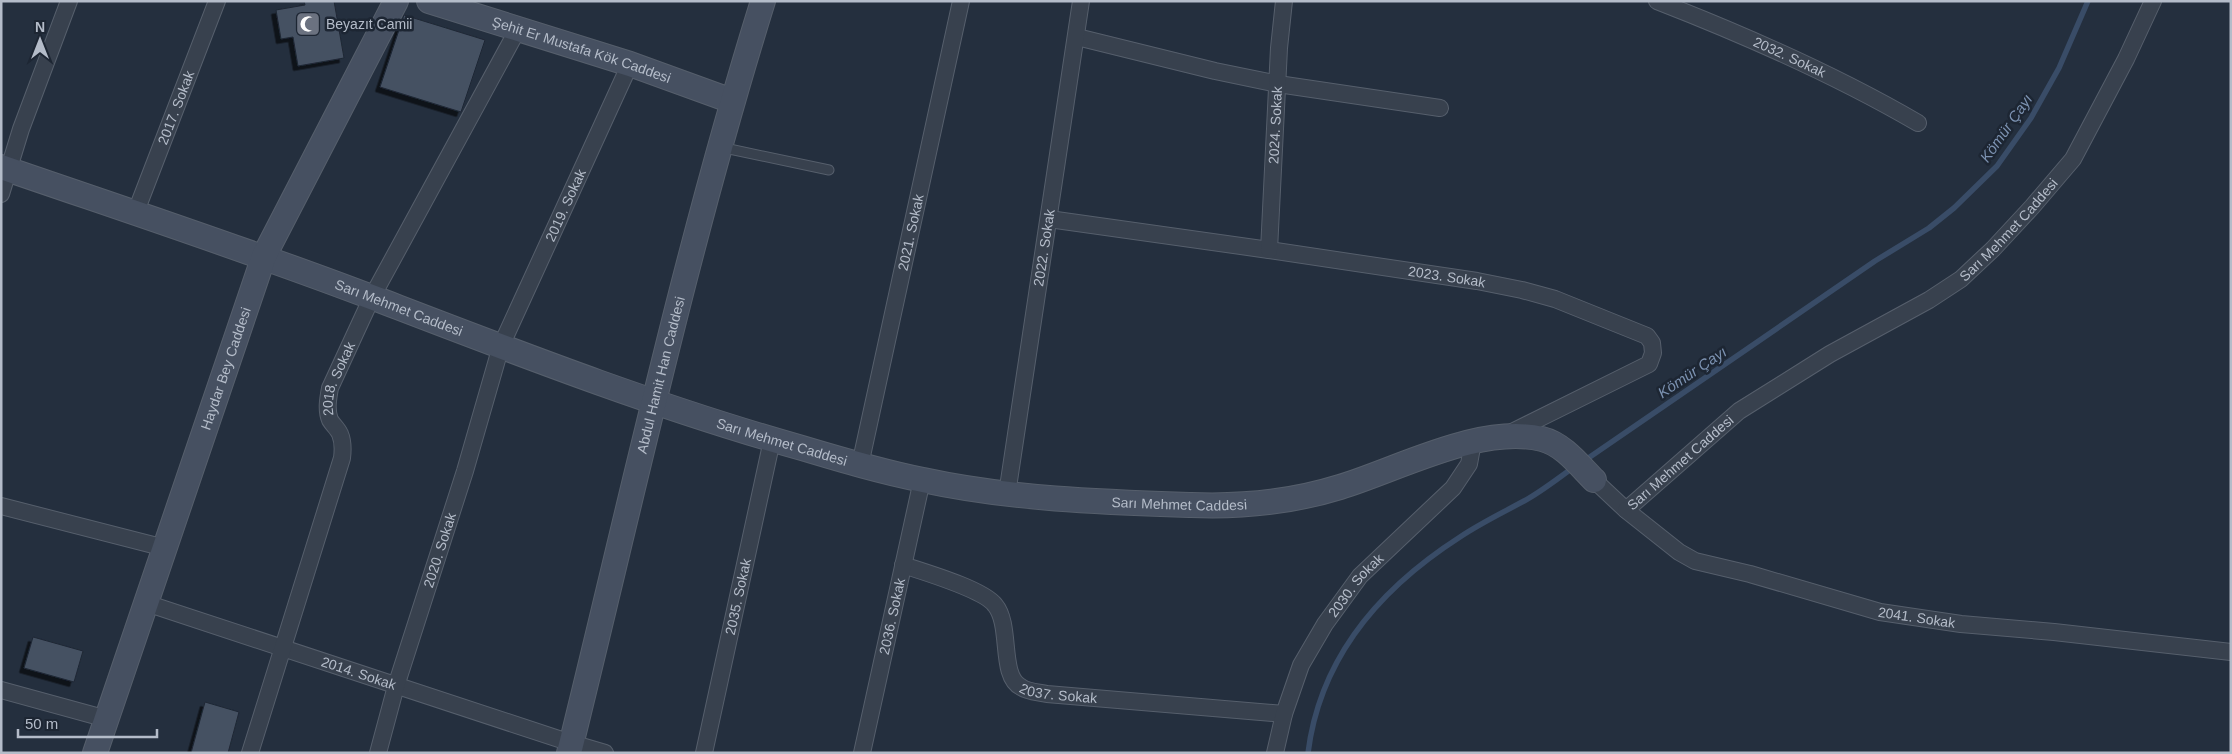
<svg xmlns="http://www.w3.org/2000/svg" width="2232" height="754" font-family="Arial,sans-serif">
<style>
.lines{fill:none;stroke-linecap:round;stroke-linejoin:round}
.stream{stroke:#394c67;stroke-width:5.5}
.building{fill:#455162;stroke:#1f2835;filter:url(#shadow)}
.lane-casing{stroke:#565f6c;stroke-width:11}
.street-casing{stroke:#565f6c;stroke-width:18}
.secondary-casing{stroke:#565f6c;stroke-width:26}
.lane{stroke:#38414e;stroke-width:9}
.street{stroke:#38414e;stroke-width:16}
.secondary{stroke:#465061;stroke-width:24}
.labels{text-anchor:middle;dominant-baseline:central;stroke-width:5;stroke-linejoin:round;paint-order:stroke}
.poi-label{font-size:14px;fill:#b4bcc9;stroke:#1d2633;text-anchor:start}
.street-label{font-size:14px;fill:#b4bcc9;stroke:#1d2633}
.water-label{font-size:15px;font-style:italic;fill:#7c92b1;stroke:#1d2633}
</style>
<defs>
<filter id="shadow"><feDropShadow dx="-4.5" dy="4.5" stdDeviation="0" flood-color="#0009"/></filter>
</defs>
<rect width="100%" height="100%" fill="#242f3e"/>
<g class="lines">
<g class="stream">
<polyline points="1584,461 1875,261 1929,228 1954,208 1997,166 2031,118 2059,68 2088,1"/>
<path d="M 1308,753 C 1320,657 1382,587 1460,537 C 1481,523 1502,513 1524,501 C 1541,492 1557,479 1574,467"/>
</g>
</g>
<g class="building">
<polygon points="304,1 334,1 344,58 298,66 293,37 281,39 276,10 305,5"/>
<polygon points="404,15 485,40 461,112 380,87"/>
<polygon points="33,637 83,651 74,682 24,668"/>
<polygon points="205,702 239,712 228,753 191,753"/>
</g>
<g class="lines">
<defs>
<polyline id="lane" points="720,147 829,170"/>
<g id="street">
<path id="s1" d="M 1657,1 C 1747,36 1834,74 1918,123"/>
<polyline points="1077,37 1215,71 1278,84 1440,108"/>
<polyline points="1,194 21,129 69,1"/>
<path id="s2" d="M 135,214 L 217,1"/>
<path id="s3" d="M 1049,219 L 1269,250 L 1477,281 L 1522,290 L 1555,299 L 1647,336 L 1652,343 L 1653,353 L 1649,364 L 1508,434"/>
<path id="s4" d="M 1269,250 L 1279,48 L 1284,1"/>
<path id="s5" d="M 860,465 L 961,1"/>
<path id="s6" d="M 1594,480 L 1626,510 L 1739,411 L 1830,354 L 1929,300 L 1961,279 L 1993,249 L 2032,207 L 2073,159 L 2126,59 L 2153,1"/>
<path id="s7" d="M 1007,494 L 1081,1"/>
<polyline points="1,506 165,548"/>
<path id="s8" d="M 1626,510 L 1679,552 L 1695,561 L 1750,574 L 1880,612 L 1961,624 L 2054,632 L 2231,652"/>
<path id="s9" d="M 903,565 C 924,572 983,589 995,605 C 1012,625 999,676 1021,687 C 1028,692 1038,692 1047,694 L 1284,714"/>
<path id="s10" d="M 146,603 L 571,743 L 605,753"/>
<polyline points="1,690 107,719"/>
<path id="s11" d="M 250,753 L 342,458 C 343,450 343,441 340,434 C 338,429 333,425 330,420 C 326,410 328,399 330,388 L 372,297 L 518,29"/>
<path id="s12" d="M 378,753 L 396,686 L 465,471 L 501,346 L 630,64"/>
<path id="s13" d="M 704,753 L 772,440"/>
<path id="s14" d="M 862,753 L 922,480"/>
<path id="s15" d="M 1275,753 L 1284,714 L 1301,665 L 1325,624 L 1360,576 L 1453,488 L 1469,464 L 1473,442"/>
</g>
<g id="secondary">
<path id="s16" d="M 429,1 L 630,64 L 732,101"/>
<path id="s17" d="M 1,167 C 126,210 251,251 374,298 C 515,352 656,407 802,448 C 842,460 882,472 923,480 C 1010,499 1102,502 1191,505 C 1241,507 1292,502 1340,487 C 1399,469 1481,424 1542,439 C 1563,444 1579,465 1594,480"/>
<path id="s18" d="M 95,753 L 264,256 L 396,1"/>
<path id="s19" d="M 569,753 C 631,502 686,248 763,1"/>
</g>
</defs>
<use href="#lane" class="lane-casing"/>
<use href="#street" class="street-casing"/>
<use href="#secondary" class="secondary-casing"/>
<use href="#lane" class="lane"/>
<use href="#street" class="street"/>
<use href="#secondary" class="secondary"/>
</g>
<defs>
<symbol id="mosque-square" viewBox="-11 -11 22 22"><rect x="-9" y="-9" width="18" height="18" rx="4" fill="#6b7280" stroke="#1d2633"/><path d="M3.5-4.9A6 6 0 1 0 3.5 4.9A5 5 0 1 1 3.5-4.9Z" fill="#fff"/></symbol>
</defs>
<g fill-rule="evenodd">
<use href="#mosque-square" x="294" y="10" width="28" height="28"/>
</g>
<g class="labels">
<g class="poi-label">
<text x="326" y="24">Beyazıt Camii</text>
</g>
<g class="street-label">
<text stroke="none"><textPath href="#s16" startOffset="160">Şehit Er Mustafa Kök Caddesi</textPath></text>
<text stroke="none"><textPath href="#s1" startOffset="144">2032. Sokak</textPath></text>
<text stroke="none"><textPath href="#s2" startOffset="114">2017. Sokak</textPath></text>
<text stroke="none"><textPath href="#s4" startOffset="125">2024. Sokak</textPath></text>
<text stroke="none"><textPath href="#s12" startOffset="580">2019. Sokak</textPath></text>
<text stroke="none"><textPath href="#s6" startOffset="521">Sarı Mehmet Caddesi</textPath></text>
<text stroke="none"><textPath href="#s5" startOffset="238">2021. Sokak</textPath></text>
<text stroke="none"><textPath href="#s7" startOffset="249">2022. Sokak</textPath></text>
<text stroke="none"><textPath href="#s3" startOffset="402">2023. Sokak</textPath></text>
<text stroke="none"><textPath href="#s17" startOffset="422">Sarı Mehmet Caddesi</textPath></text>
<text stroke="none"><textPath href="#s18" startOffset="406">Haydar Bey Caddesi</textPath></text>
<text stroke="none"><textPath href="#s19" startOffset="389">Abdul Hamit Han Caddesi</textPath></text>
<text stroke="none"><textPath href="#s11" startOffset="394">2018. Sokak</textPath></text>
<text stroke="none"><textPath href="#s17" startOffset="828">Sarı Mehmet Caddesi</textPath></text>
<text stroke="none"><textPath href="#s6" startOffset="116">Sarı Mehmet Caddesi</textPath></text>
<text stroke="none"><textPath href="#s17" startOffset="1232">Sarı Mehmet Caddesi</textPath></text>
<text stroke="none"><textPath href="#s12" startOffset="212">2020. Sokak</textPath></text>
<text stroke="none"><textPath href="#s15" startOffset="189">2030. Sokak</textPath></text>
<text stroke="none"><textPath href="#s13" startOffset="160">2035. Sokak</textPath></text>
<text stroke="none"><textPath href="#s14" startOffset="140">2036. Sokak</textPath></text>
<text stroke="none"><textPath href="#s8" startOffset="315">2041. Sokak</textPath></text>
<text stroke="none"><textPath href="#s10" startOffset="224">2014. Sokak</textPath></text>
<text stroke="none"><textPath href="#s9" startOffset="228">2037. Sokak</textPath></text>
</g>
<g class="water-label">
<text transform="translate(2006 128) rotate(-55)">Kömür Çayı</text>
<text transform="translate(1692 372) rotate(-34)">Kömür Çayı</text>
</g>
</g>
<rect width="2232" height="754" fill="none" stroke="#b4bcc9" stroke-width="5"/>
<g transform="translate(40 40)" stroke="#1d2633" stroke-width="4" paint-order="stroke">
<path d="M0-4L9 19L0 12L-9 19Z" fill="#b4bcc9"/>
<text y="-8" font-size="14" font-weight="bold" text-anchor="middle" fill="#b4bcc9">N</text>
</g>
<path d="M18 729v8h139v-8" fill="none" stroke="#b4bcc9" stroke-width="2.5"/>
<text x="25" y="729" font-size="15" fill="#b4bcc9" stroke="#1d2633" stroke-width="4" paint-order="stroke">50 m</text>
</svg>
